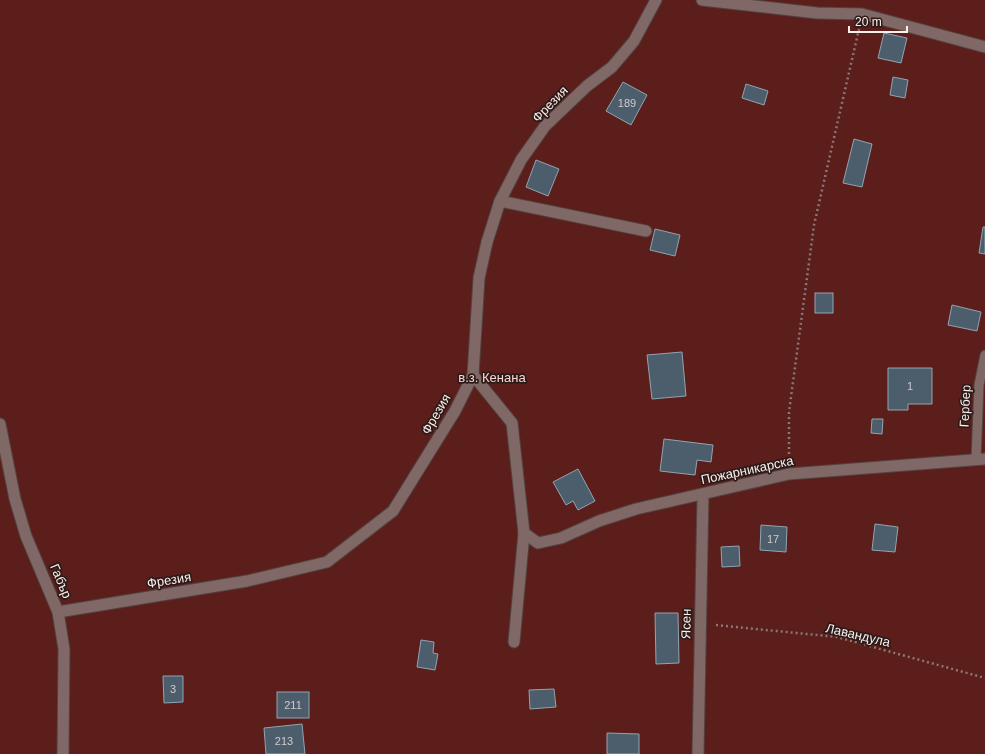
<svg xmlns="http://www.w3.org/2000/svg" width="985" height="754" font-family="Helvetica,sans-serif">
<style>
.green{fill:#5c1e1b}
.building{fill:#4c5e6b;stroke:#91a4b2}
.lines{fill:none;stroke-linecap:round;stroke-linejoin:round}
.service-casing{stroke:#534341;stroke-width:11}
.minor-casing{stroke:#534341;stroke-width:13}
.path{stroke:#897876;stroke-width:2.5;stroke-dasharray:2 3;stroke-linecap:butt}
.service{stroke:#7f6865;stroke-width:9}
.minor{stroke:#7f6865;stroke-width:11}
.labels{text-anchor:middle;dominant-baseline:central;stroke-width:3.5;stroke-linejoin:round;paint-order:stroke}
.number-label{font-size:11px;fill:#cfcacc}
.street-label{font-size:13px;fill:#fbeeec;stroke:#2d1b19}
.park-label{font-size:13px;fill:#ffd3ce;stroke:#2d1b19}
</style>
<rect width="100%" height="100%" fill="#382422"/>
<rect class="green" x="0" y="0" width="985" height="754"/>
<g class="building">
<polygon points="884,33 907,38 901,63 878,58"/>
<polygon points="893,77 908,80 905,98 890,95"/>
<polygon points="623,82 647,95 631,125 606,111"/>
<polygon points="746,84 768,91 764,105 742,98"/>
<polygon points="854,139 872,144 862,187 843,183"/>
<polygon points="536,160 559,169 548,196 526,187"/>
<polygon points="983,227 985,227 985,254 979,253"/>
<polygon points="655,229 680,235 675,256 650,250"/>
<rect x="815" y="293" width="18" height="20"/>
<polygon points="952,305 981,312 977,331 948,325"/>
<polygon points="682,352 686,396 652,399 647,355"/>
<polygon points="888,368 932,368 932,404 908,404 908,410 888,410"/>
<polygon points="872,419 883,419 882,434 871,433"/>
<polygon points="664,439 713,445 711,462 697,460 695,475 660,471"/>
<polygon points="578,469 595,501 578,510 573,501 566,505 553,482"/>
<polygon points="875,524 898,527 895,552 872,550"/>
<polygon points="761,525 787,527 786,552 760,550"/>
<polygon points="739,546 740,566 722,567 721,547"/>
<polygon points="655,613 678,613 679,663 656,664"/>
<polygon points="421,640 434,642 433,653 438,654 435,670 417,667"/>
<polygon points="163,676 183,676 183,702 164,703"/>
<polygon points="554,689 556,707 530,709 529,690"/>
<rect x="277" y="692" width="32" height="26"/>
<polygon points="302,724 305,754 266,754 264,728"/>
<polygon points="607,733 639,734 639,754 607,754"/>
</g>
<g class="lines">
<defs>
<polyline id="service" points="976,459 979,385 985,355"/>
<g id="minor">
<polyline points="702,0 817,13 862,14 985,47"/>
<polyline points="500,201 646,231"/>
<polyline points="473,375 512,423 524,533 514,642"/>
<polyline points="0,424 15,499 26,536 58,612 64,649 63,754"/>
<polyline points="524,533 538,543 561,538 599,521 636,509 789,474 985,459"/>
<polyline points="58,612 247,581 327,562 393,511 455,411 473,375 479,278 487,242 500,201 521,160 545,126 587,86 612,67 634,41 656,0"/>
<polyline points="698,754 703,494"/>
</g>
</defs>
<use href="#service" class="service-casing"/>
<use href="#minor" class="minor-casing"/>
<g class="path">
<polyline points="789,459 789,412 814,225 859,29"/>
<polyline points="716,625 837,637 985,678"/>
</g>
<use href="#service" class="service"/>
<use href="#minor" class="minor"/>
</g>
<g class="labels">
<g class="number-label">
<text x="627" y="103">189</text>
<text x="910" y="386">1</text>
<text x="773" y="539">17</text>
<text x="173" y="689">3</text>
<text x="293" y="705">211</text>
<text x="284" y="741">213</text>
</g>
<g class="street-label">
<text transform="translate(550 104) rotate(-46)">Фрезия</text>
<text transform="translate(965 406) rotate(-87)">Гербер</text>
<text transform="translate(436 414) rotate(-60)">Фрезия</text>
<text transform="translate(747 470) rotate(-12)">Пожарникарска</text>
<text transform="translate(169 580) rotate(-9)">Фрезия</text>
<text transform="translate(61 581) rotate(67)">Габър</text>
<text transform="translate(686 624) rotate(-89)">Ясен</text>
<text transform="translate(858 635) rotate(13)">Лавандула</text>
</g>
<g class="park-label">
<text x="492" y="377">в.з. Кенана</text>
</g>
</g>
<path d="M849 26v6h58v-6" fill="none" stroke="#fbeeec" stroke-width="2"/>
<text x="855" y="26" font-size="12" fill="#fbeeec" stroke="#2d1b19" stroke-width="3" paint-order="stroke">20 m</text>
</svg>
